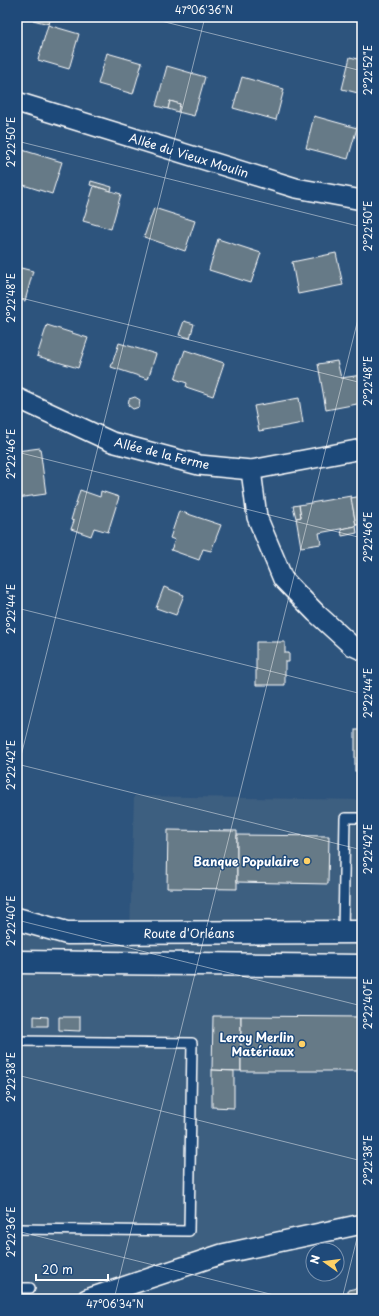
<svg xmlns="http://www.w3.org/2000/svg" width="379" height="1316" font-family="'Playpen Sans',sans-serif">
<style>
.built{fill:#3e5f80}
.building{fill:#667a87;stroke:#fff}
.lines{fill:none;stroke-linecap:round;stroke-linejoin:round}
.lane-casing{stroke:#fff;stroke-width:12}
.street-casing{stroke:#fff;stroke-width:22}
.primary-casing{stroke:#fff;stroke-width:25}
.lane{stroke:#1f4a7a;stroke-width:9}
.street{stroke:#1f4a7a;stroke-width:19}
.primary{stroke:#1f4a7a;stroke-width:22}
.ticks{fill:none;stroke:#fff;stroke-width:1;stroke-opacity:0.45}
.poi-dot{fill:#ffd166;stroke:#1f4a7a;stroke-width:1.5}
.labels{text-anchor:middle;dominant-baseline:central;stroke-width:3;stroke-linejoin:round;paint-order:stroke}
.street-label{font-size:12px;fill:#fff;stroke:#1f4a7a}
.poi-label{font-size:12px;font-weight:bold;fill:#fff;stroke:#1f4a7a;text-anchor:end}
.neatline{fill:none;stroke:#fff;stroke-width:1.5}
.ticks-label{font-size:10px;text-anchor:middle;fill:#fff}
</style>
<rect width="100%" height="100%" fill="#2d547d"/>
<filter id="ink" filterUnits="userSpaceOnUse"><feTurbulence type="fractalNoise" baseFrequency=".025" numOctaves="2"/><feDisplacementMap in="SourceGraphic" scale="8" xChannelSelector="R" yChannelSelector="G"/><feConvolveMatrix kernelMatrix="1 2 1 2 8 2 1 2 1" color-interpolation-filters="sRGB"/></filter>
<g filter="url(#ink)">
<polygon class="built" points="134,796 362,800 362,1224 87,1299 17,1299 17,919 130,933"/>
<g class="building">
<polygon points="34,17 51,17 49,24 33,20"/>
<polygon points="48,25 79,34 69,69 38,60"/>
<polygon points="107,53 142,63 133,94 98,84"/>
<polygon points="350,57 362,60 362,94 342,89"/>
<polygon points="167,66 205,77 194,116 178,112 180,104 170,101 168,109 156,106"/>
<polygon points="242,77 284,89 276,120 233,108"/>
<polygon points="170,101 180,104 178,112 168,109"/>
<polygon points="314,116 357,128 348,159 306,148"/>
<polygon points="19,149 62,162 52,194 17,183 17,155"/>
<polygon points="91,181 112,187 111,191 90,185"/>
<polygon points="94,186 121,194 111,229 83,221"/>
<polygon points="154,208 195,221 185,251 144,237"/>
<polygon points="218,239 261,253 251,283 209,270"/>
<polygon points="336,253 343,285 298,294 292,262"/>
<polygon points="17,267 33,271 25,301 17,299"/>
<polygon points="184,321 194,324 190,338 179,335"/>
<polygon points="47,325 88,338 78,368 37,356"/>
<polygon points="119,343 156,354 148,379 111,367"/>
<polygon points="185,350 224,363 213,396 186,387 187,383 175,379"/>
<polygon points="337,361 341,378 362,375 362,403 326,410 318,364"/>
<polygon points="135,397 140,400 139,407 133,409 128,405 129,399"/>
<polygon points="299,398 303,423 259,431 254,406"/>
<polygon points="40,448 46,494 17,498 17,451"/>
<polygon points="80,490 100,497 101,491 119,497 108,532 94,528 91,536 71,529 74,521 71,520"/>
<polygon points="351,496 356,526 319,533 321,544 301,547 296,518 301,517 299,505"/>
<polygon points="362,496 362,524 356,525 351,498"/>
<polygon points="299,505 301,517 296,518 293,506"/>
<polygon points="179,511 221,525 211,551 203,549 199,560 171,550 175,540 170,538"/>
<polygon points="356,526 357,533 342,536 341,529"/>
<polygon points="164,587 184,595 176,615 156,608"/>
<polygon points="256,642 285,642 285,653 289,653 289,662 285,662 285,685 256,685"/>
<rect x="355" y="730" width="7" height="41"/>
<polygon points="168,830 237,831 237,889 167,888"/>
<polygon points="237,835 329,836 328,884 237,882"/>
<polygon points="361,839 362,839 362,885 360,885"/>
<polygon points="34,1016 48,1017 48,1026 34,1026"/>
<polygon points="213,1016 241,1016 241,1071 212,1070"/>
<polygon points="241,1016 362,1017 362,1071 241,1071"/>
<polygon points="59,1017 80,1017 80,1031 59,1030"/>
<polygon points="212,1070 234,1071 234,1108 212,1107"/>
<polygon points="362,1287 362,1299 315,1299 348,1294 348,1290"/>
<polygon points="310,1296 310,1299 294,1299"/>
</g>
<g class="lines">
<defs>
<g id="lane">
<polyline points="343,932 345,818 362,818"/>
<polyline points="17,1041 192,1043 189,1231 17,1229"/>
<polyline points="17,1288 30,1288"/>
</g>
<g id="street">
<polyline points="17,102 296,188 362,200"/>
<polyline points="17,398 112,442 199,465 251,470 362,449"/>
<polyline points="251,470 257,517 283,579 316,613 351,645 362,650"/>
<polyline points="87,1299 222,1254 362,1224"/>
</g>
<g id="primary">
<polyline points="17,919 67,933 362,932"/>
<polyline points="17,962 362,966"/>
</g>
</defs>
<use href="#lane" class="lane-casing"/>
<use href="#street" class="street-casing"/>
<use href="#primary" class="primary-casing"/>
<use href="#lane" class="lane"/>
<use href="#street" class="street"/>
<use href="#primary" class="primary"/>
</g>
</g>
<path class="ticks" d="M 145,17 L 362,71M 17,141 L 362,227M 17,297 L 362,383M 17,452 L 362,538M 17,608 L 362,694M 17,764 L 362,850M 17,772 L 205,17M 17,920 L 362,1006M 17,1075 L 362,1161M 17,1231 L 290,1299M 114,1299 L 362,303M 342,1299 L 362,1218"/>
<g class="poi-dot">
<circle cx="307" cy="861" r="4"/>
<circle cx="302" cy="1044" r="4"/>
</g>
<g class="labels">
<g class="street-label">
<text transform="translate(189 155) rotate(17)">Allée du Vieux Moulin</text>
<text transform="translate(162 453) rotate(14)">Allée de la Ferme</text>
<text x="189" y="933">Route d'Orléans</text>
</g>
<g class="poi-label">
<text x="299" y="861">Banque Populaire</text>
<text x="294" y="1037">Leroy Merlin<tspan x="294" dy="14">Matériaux</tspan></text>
</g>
</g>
<rect width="379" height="1316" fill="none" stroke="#1f4a7a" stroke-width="44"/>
<g transform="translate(325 1262) rotate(284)"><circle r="19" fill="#1f4a7a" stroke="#7992af"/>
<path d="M0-3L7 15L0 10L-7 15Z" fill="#ffd166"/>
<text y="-6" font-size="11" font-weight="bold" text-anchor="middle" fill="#ffffff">N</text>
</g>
<path d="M36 1274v6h72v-6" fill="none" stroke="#ffffff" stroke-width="2"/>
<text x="42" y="1274" font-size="12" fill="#ffffff" stroke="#1f4a7a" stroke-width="3" paint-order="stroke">20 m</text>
<rect x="22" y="22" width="335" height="1272" class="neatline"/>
<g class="ticks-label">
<text x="204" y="14">47°06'36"N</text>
<text transform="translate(368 70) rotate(-90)" y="4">2°22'52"E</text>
<text transform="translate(11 142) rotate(-90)" y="4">2°22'50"E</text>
<text transform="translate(368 226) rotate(-90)" y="4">2°22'50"E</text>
<text transform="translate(11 298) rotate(-90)" y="4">2°22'48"E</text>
<text transform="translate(368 381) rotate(-90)" y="4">2°22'48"E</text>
<text transform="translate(11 454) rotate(-90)" y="4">2°22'46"E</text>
<text transform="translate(368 537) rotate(-90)" y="4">2°22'46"E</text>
<text transform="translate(11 609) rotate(-90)" y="4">2°22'44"E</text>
<text transform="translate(368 693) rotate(-90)" y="4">2°22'44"E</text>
<text transform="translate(11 765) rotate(-90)" y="4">2°22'42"E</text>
<text transform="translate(368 849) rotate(-90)" y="4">2°22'42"E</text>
<text transform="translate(11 921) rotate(-90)" y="4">2°22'40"E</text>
<text transform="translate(368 1004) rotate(-90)" y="4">2°22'40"E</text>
<text transform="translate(11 1077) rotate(-90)" y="4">2°22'38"E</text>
<text transform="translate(368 1160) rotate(-90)" y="4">2°22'38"E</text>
<text transform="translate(11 1232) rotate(-90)" y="4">2°22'36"E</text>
<text x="115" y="1308">47°06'34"N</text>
</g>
</svg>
